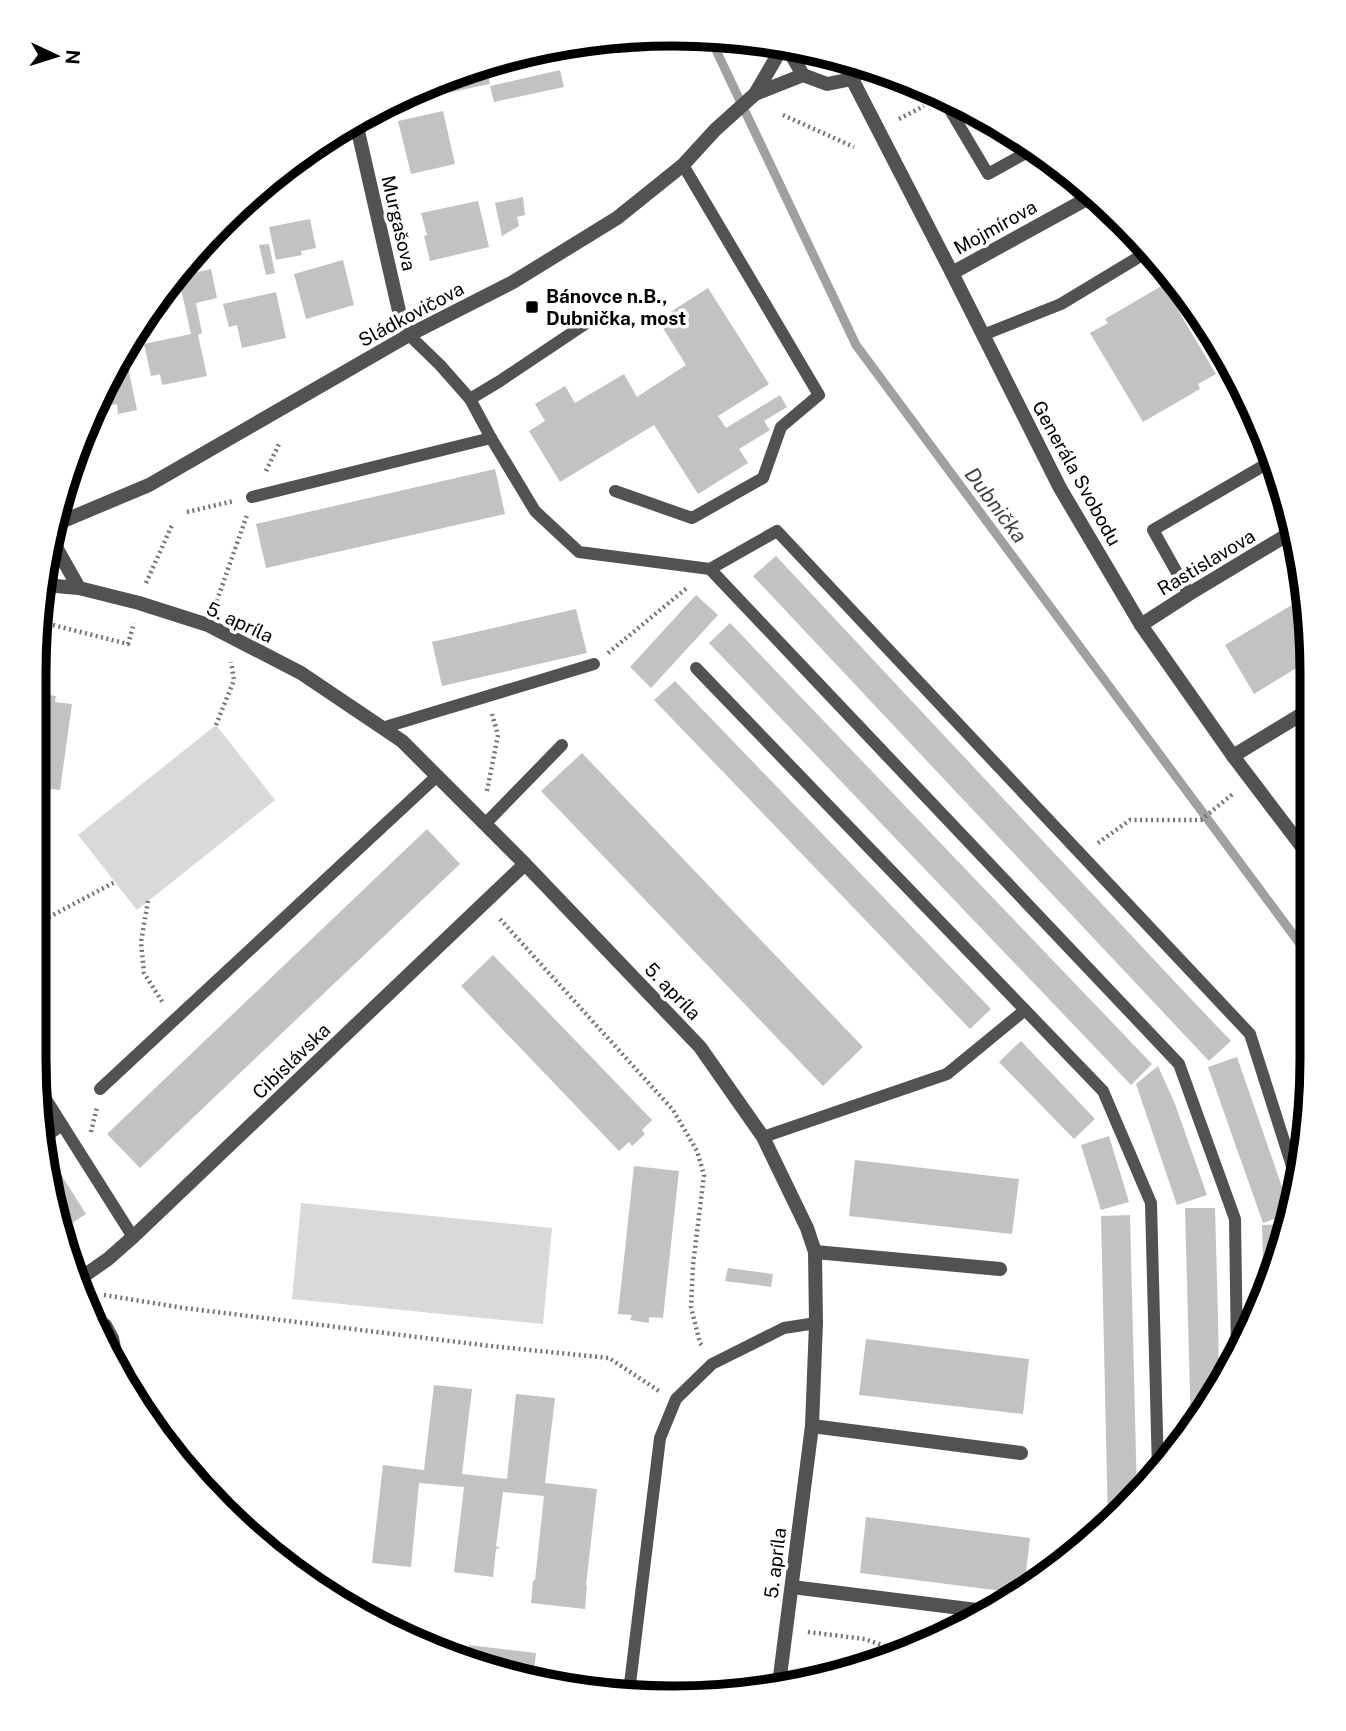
<svg xmlns="http://www.w3.org/2000/svg" width="1346" height="1731" font-family="'Public Sans',sans-serif">
<style>
.green{fill:#d9d9d9}
.lines{fill:none;stroke-linecap:round;stroke-linejoin:round}
.stream{stroke:#a0a0a0;stroke-width:9}
.building{fill:#c2c2c2}
.path{stroke:#747474;stroke-width:4.5;stroke-dasharray:2 3.5;stroke-linecap:butt}
.lane{stroke:#525252;stroke-width:12}
.street{stroke:#525252;stroke-width:14}
.poi-dot{fill:#000;stroke:#fff;stroke-width:2.5}
.labels{text-anchor:middle;dominant-baseline:central;stroke-width:7;stroke-linejoin:round;paint-order:stroke}
.street-label{font-size:19px;fill:#000;stroke:#fff}
.poi-label{font-size:19px;font-weight:bold;fill:#000;stroke:#fff;text-anchor:start}
.water-label{font-size:21px;font-style:italic;fill:#414141;stroke:#fff}
.rim{fill:none;stroke:#000;stroke-width:9}
</style>
<rect width="100%" height="100%" fill="#fff"/>
<g class="green">
<polygon points="216,725 275,800 137,910 78,835"/>
<polygon points="301,1203 552,1228 543,1324 292,1299"/>
</g>
<g class="lines">
<polyline class="stream" points="712,35 715,48 856,345 1312,960"/>
</g>
<g class="building">
<polygon points="486,63 490,84 395,104 394,100 462,70"/>
<polygon points="560,70 564,87 494,102 490,86"/>
<polygon points="443,111 455,164 411,174 398,121"/>
<polygon points="523,197 525,215 517,217 519,226 502,236 495,203"/>
<polygon points="478,201 489,247 430,261 424,236 427,235 421,213"/>
<polygon points="310,219 316,248 301,251 302,255 276,260 269,227"/>
<polygon points="269,244 275,273 266,275 259,245"/>
<polygon points="343,260 354,305 306,319 294,274"/>
<polygon points="211,269 217,298 196,303 202,333 198,335 207,376 162,385 160,374 151,376 144,344 191,334 179,280 190,277 190,274"/>
<polygon points="1163,285 1216,374 1198,384 1200,389 1143,422 1090,333 1108,323 1105,319"/>
<polygon points="708,288 769,384 718,416 726,428 780,395 787,407 764,421 770,430 739,449 748,463 698,494 654,425 560,482 529,431 545,421 535,404 565,386 575,403 624,374 637,397 686,365 658,320"/>
<polygon points="276,292 286,338 242,348 237,325 229,327 223,304"/>
<polygon points="126,358 137,410 118,414 117,404 99,408"/>
<polygon points="495,469 505,514 266,568 256,524"/>
<polygon points="776,556 1174,981 1231,1041 1209,1061 753,576"/>
<polygon points="696,595 718,615 651,688 630,667"/>
<polygon points="1305,597 1311,631 1311,659 1254,694 1225,645"/>
<polygon points="576,609 587,653 442,686 432,642"/>
<polygon points="730,623 1152,1064 1131,1085 709,643"/>
<polygon points="675,681 991,1009 970,1029 654,700"/>
<polygon points="34,693 56,696 55,702 72,704 60,790 43,788 43,794 34,792"/>
<polygon points="1312,726 1312,750 1301,732"/>
<polygon points="582,753 863,1047 823,1086 541,791"/>
<polygon points="427,829 460,864 140,1168 107,1134"/>
<polygon points="493,955 652,1120 642,1130 645,1134 632,1146 629,1142 619,1151 461,986"/>
<polygon points="1021,1041 1095,1119 1074,1139 999,1062"/>
<polygon points="1237,1057 1291,1213 1263,1223 1208,1067"/>
<polygon points="1158,1066 1175,1104 1207,1195 1177,1205 1136,1084"/>
<polygon points="1109,1136 1129,1202 1101,1210 1081,1145"/>
<polygon points="855,1160 1019,1179 1012,1234 849,1216"/>
<polygon points="55,1165 86,1214 58,1232 55,1224 48,1169"/>
<polygon points="634,1166 679,1171 663,1318 649,1317 649,1323 630,1320 632,1315 618,1314"/>
<polygon points="1185,1208 1215,1208 1218,1317 1219,1387 1205,1414 1191,1431"/>
<polygon points="1130,1215 1137,1496 1125,1511 1108,1524 1101,1216"/>
<polygon points="1288,1224 1265,1301 1264,1301 1262,1225"/>
<polygon points="728,1268 773,1274 771,1287 725,1281"/>
<polygon points="866,1339 1029,1359 1023,1414 859,1395"/>
<polygon points="434,1385 472,1389 462,1474 507,1479 516,1394 555,1398 545,1483 597,1489 586,1585 587,1585 585,1609 531,1603 533,1581 535,1580 544,1496 503,1492 496,1546 500,1548 496,1549 493,1577 454,1572 464,1487 419,1483 411,1567 372,1563 383,1465 424,1470"/>
<polygon points="866,1517 1030,1538 1024,1588 1018,1593 860,1573"/>
<polygon points="469,1645 536,1653 533,1679 508,1676 467,1659"/>
<polygon points="840,1660 868,1664 838,1676"/>
</g>
<g class="lines">
<g class="path">
<polyline points="783,115 854,147"/>
<polyline points="899,119 924,106"/>
<polyline points="266,471 279,444"/>
<polyline points="187,512 234,501"/>
<polyline points="146,583 173,523"/>
<polyline points="215,606 247,515"/>
<polyline points="37,621 128,644 134,623"/>
<polyline points="608,653 688,587"/>
<polyline points="216,725 234,680 231,662"/>
<polyline points="487,791 498,735 492,714"/>
<polyline points="1098,843 1130,820 1201,820 1234,793"/>
<polyline points="148,901 141,942 144,973 163,1003"/>
<polyline points="500,919 673,1110 697,1151 704,1175 693,1265 691,1307 700,1343 703,1347"/>
<polyline points="34,925 115,882"/>
<polyline points="91,1132 97,1107"/>
<polyline points="104,1295 184,1308 490,1346 609,1358 659,1391"/>
<polyline points="210,1496 213,1496 214,1501"/>
<polyline points="808,1632 865,1639 899,1651"/>
</g>
<g class="lane">
<polyline points="961,102 950,110 988,174 1035,148"/>
<polyline points="409,335 440,365 470,399 491,438 535,511 579,552 710,569 777,531 1250,1034 1299,1188"/>
<polyline points="983,335 1061,304 1152,249"/>
<polyline points="470,399 500,381 588,322"/>
<polyline points="615,491 692,518 763,478 781,427 819,395 683,165"/>
<polyline points="252,497 491,438"/>
<polyline points="710,569 1179,1064 1235,1219 1237,1354"/>
<polyline points="1189,594 1153,530 1275,459"/>
<polyline points="696,668 1103,1091 1151,1203 1158,1471"/>
<polyline points="382,728 594,664"/>
<polyline points="485,824 562,745"/>
<polyline points="37,1085 133,1237"/>
<polyline points="100,1089 437,776"/>
<polyline points="763,1137 947,1074 1025,1010"/>
<polyline points="44,1138 62,1125"/>
<polyline points="93,1314 106,1325 113,1338 122,1382"/>
<polyline points="629,1692 660,1438 676,1399 712,1364 784,1328 816,1323"/>
</g>
<g class="street">
<polyline points="787,47 803,75 827,84 852,79 866,65"/>
<polyline points="852,79 952,273 1060,488 1141,625 1233,756 1312,860"/>
<polyline points="755,94 803,75"/>
<polyline points="355,118 399,311 409,335"/>
<polyline points="952,273 1094,195"/>
<polyline points="56,524 149,485 409,335 513,282 617,218 683,165 715,130 755,94 783,46"/>
<polyline points="53,542 79,588 139,603 208,625 301,673 402,741 525,864 700,1047 763,1137 807,1228 815,1252 816,1323 812,1426 779,1684"/>
<polyline points="44,585 79,588"/>
<polyline points="1141,625 1189,594 1292,532"/>
<polyline points="1233,756 1312,708"/>
<polyline points="815,1252 1000,1269"/>
<polyline points="78,1280 108,1259 133,1237 525,864"/>
<polyline points="812,1426 1021,1453"/>
<polyline points="792,1587 993,1612"/>
</g>
</g>
<rect class="poi-dot" x="525" y="300" width="14" height="14" rx="3.5"/>
<g class="labels">
<g class="street-label">
<text transform="translate(399 223) rotate(77)">Murgašova</text>
<text transform="translate(995 227) rotate(-29)">Mojmírova</text>
<text transform="translate(411 314) rotate(-28)">Sládkovičova</text>
<text transform="translate(1077 473) rotate(61)">Generála Svobodu</text>
<text transform="translate(1206 562) rotate(-31)">Rastislavova</text>
<text transform="translate(240 622) rotate(25)">5. apríla</text>
<text transform="translate(673 991) rotate(46)">5. apríla</text>
<text transform="translate(291 1061) rotate(-44)">Cibislávska</text>
<text transform="translate(775 1563) rotate(-83)">5. apríla</text>
</g>
<g class="poi-label">
<text x="546" y="296">Bánovce n.B.,<tspan x="546" dy="22">Dubnička, most</tspan></text>
</g>
<g class="water-label">
<text transform="translate(996 505) rotate(53)">Dubnička</text>
</g>
</g>
<path d="M0 0H1346V1731H0ZM673 46H673A627 627 0 0 1 1300 673V1059A627 627 0 0 1 673 1686H673A627 627 0 0 1 46 1059V673A627 627 0 0 1 673 46Z" fill="#fff" fill-rule="evenodd"/>
<path class="rim" d="M673 46H673A627 627 0 0 1 1300 673V1059A627 627 0 0 1 673 1686H673A627 627 0 0 1 46 1059V673A627 627 0 0 1 673 46Z"/>
<g transform="translate(56 56) rotate(94)" stroke="#ffffff" stroke-width="5" paint-order="stroke">
<path d="M0-5L12 26L0 18L-12 26Z" fill="#000000"/>
<text y="-10" font-size="19" font-weight="bold" text-anchor="middle" fill="#000000">N</text>
</g>
</svg>
